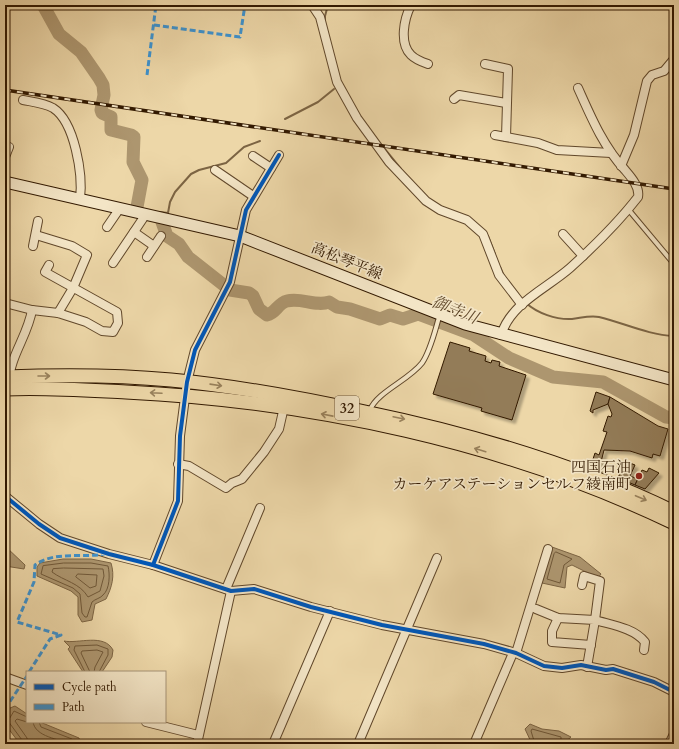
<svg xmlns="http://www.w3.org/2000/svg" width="679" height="749" font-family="Cardo,'Noto Serif JP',serif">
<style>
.water{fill:#ad966f;stroke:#7c6443}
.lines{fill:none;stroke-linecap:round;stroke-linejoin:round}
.shore{stroke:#705838;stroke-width:1}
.stream{stroke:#7c6443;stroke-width:2}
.river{stroke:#ad966f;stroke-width:13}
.building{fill:#937c58;stroke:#321901;filter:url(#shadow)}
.service-casing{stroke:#61482b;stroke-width:6}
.minor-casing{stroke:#61482b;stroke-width:10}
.secondary-casing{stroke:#321901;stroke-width:13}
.trunk-casing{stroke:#321901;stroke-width:15}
.service{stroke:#f3e5c6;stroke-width:4}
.minor{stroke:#f3e5c6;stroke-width:8}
.secondary{stroke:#f3e5c6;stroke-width:11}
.trunk{stroke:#edd7a8;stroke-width:13}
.rail-casing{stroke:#321901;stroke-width:3.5}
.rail{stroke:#f3e5c6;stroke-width:2;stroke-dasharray:6;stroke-linecap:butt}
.quiet{stroke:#3d93d0;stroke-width:3;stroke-dasharray:6 3;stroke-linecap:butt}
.cycleway-casing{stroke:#f3e5c6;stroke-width:6}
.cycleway{stroke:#0057b8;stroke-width:4}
.oneway{stroke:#99825d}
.poi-dot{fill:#8f2418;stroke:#f3e5c6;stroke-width:1.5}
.labels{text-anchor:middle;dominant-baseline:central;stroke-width:3.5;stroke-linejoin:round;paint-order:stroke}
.shield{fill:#f3e5c6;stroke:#6c563c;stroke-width:1}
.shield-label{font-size:14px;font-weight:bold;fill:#321901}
.street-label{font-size:15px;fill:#321901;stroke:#f3e5c6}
.poi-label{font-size:15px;fill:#321901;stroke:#f3e5c6;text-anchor:end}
.water-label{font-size:16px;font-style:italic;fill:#634b2d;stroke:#f3e5c6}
</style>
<defs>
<filter id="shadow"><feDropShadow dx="3.5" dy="3.5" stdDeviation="1" flood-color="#0004"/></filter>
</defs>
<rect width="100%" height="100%" fill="#edd7a8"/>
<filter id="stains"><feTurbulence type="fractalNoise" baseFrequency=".005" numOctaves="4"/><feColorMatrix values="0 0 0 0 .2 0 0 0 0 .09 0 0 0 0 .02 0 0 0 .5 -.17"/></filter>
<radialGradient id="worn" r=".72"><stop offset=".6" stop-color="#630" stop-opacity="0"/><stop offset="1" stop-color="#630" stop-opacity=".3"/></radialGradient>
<g class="water">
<polygon points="5,546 25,565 24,569 5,566"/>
<polygon points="552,547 580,557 601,574 598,578 572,565 567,567 565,588 542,583"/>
<path d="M 63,559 L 91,559 L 111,563 C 115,576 112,587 106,599 L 95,604 L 92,620 L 82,622 L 78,615 L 78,597 L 71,591 L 37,576 L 37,567 L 40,563 Z"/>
<path d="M 64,641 C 78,644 104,633 113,650 L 112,657 L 102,672 L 83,672 L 68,649 L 70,647 Z"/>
<polygon points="15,706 27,714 27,722 40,722 79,738 81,744 20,744 5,724 10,708"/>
<polygon points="530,724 542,729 559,731 571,737 563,744 532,744 525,729"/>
</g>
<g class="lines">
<g class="shore">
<polygon points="556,552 572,559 564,565 560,583 547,579 554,554"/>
<path d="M 64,563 L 91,563 L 108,566 C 110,574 110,589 103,595 C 101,598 95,599 92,602 L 87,617 L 85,617 L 82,613 L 80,594 L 73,588 L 41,574 L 43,566 Z"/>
<path d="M 64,568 L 103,569 L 104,576 L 100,591 L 88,597 C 80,583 64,581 52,572 L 53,569 Z"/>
<polygon points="78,574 97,575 96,586 90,588 76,577"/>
<polyline points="85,672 74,650 75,646 97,645 108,649 108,655 99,672"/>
<polyline points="90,672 81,653 82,651 97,650 103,652 95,667 94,672"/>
<polyline points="27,722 17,719 15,721 27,738 28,744"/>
<path d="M 33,722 C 35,737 59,739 71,744"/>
<polyline points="39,722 41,727 72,739 77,744"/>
<polyline points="23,744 22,740 8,721 14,711 27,717"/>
<polyline points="535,744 531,731 532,729 561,737 561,744"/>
</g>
<g class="stream">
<polyline points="325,23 325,16 328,5"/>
<polyline points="285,119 318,102 334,89"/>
<polyline points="384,148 401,169"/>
<polyline points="160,212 168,213 170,202 175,192 191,174 199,170 226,163 244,147 260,141"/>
<polyline points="488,236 495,254"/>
<polyline points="500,267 504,276"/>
<path d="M 526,303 C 537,313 556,320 572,319 C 581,318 590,315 599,317 C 624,323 648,335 674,336"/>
</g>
<g class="river">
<polyline points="43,5 59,34 81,52 99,78 103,85 104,95 101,110 102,113 111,117 111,130 131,135 134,137 133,162 142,180 137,207"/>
<path d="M 162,222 L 167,236 L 179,244 L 188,257 L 230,290 L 249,293 L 253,296 L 259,309 L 267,315 C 276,313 278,303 287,301 C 301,297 316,307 329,302 L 337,307 L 350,309 L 380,319 L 390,315 L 403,319 L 418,314 L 474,335 L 509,358 L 553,377 L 603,382 L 666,417 L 674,418"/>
</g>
</g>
<g class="building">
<polygon points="450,342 470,348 469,351 486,356 485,361 491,363 492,360 500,362 499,366 526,375 512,420 481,411 482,408 433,394"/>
<polygon points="596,392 610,397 608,404 593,410 593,413 590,411"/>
<polygon points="610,397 658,426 668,429 660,456 653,454 652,458 630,451 604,450 599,470 590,468 595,453 599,455 607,432 603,431 608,416 611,417 612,414 608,404"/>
<polygon points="625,461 635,465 630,476 638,479 635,485 618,478"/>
<polygon points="649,468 659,473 645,489 635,485 642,470 647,472"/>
</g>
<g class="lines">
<defs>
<g id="service">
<polyline points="628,209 674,264"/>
<path d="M 370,410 C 377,392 409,380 422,363 C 431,350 435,330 440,314"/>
</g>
<g id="minor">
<polyline points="312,5 320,17 337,82 357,118 389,162 426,201 440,210 467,220 483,234 499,275 522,305"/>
<path d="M 411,5 C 404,19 399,43 411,55 C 415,59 422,62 428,64"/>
<polyline points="485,64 508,69 506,137"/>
<polyline points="454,99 459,95 506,103"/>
<path d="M 23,100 C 33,102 44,103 53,108 C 75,122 83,175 80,199"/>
<polyline points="495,135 538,143 557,150 611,153"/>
<polyline points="5,146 9,147 5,157"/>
<polyline points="253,156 271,168"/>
<polyline points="621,166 634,135 647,81 652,75 664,71 674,59"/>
<polyline points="215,170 253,196"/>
<polyline points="107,227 120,208"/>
<polyline points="134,232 154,246"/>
<polyline points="563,234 583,256"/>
<polyline points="36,235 72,246 87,255 73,288 58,313"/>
<polyline points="33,246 38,221"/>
<polyline points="147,257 161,236"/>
<polyline points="113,263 146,214"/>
<polyline points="5,303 32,310 58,313 86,322 102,331 113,332 118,323 117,312 45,272 49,265"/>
<path d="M 501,335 C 511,303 546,289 570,268 C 591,249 621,219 638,197 C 640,187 631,177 625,170 C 603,146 591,117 578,88"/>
<path d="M 9,381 C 10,356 28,335 32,310"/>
<polyline points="178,464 189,466 226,488 232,483 242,479 264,452 279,429 284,407"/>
<polyline points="5,496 39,524 60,538 109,554 153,565 231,591 254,589 311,607 382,625 484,644 516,653 544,666 562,668 581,665 606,670 613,669 654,682 674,692"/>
<polyline points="153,565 178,501 180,436 187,382 195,350 230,282 246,210 279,155"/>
<path d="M 582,585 L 584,576 L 600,581 L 595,620 C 612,625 634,628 645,642 L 644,650"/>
<polyline points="226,589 260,508"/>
<polyline points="536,609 558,618 595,620 587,667"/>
<polyline points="558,618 552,631 552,642 591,645"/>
<polyline points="516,653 548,549"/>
<polyline points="5,677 27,685"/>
<polyline points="146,722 198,735"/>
<polyline points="197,744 231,591"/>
<polyline points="273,744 330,611"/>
<polyline points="358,744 437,558"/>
<polyline points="474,744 513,653"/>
<polyline points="669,744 674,734"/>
</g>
<polyline id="secondary" points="5,182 240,236 465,324 674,380"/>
<g id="trunk">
<path d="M 5,377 C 59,375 118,375 171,380 C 236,386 301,398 365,412 C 471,434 577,465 674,512"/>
<path d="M 5,389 C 45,387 86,390 126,392 C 311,401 506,442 674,523"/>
</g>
</defs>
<use href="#service" class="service-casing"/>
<use href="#minor" class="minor-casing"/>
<use href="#secondary" class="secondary-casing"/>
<use href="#trunk" class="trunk-casing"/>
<use href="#service" class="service"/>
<use href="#minor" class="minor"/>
<use href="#secondary" class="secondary"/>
<use href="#trunk" class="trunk"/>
<defs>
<polyline id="rail" points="5,90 674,189"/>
</defs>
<use href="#rail" class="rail-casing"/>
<use href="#rail" class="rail"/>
<g class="quiet">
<polyline points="154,25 240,37 245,5"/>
<polyline points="147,75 156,5"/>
<path d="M 29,672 L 50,639 L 61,635 L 17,622 L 34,582 L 35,565 C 53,551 83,558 105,554"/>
<polyline points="5,709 27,676"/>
</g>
<defs>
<g id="cycleway">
<polyline points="5,496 39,524 60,538 109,554 153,565 231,591 254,589 311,607 382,625 484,644 516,653 544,666 562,668 581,665 606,670 613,669 654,682 674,692"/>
<polyline points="153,565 178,501 180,436 187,382 195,350 230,282 246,210 279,155"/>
</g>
</defs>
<use href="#cycleway" class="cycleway-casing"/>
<use href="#cycleway" class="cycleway"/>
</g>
<defs><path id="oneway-shaft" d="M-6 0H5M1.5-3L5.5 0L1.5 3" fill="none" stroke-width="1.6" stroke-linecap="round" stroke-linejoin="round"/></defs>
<g class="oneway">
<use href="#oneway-shaft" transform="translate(44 376)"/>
<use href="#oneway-shaft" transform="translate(216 385) rotate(8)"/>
<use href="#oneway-shaft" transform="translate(156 393) rotate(-177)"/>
<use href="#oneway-shaft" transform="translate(327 415) rotate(-169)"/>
<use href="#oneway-shaft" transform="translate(399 418) rotate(12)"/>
<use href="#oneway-shaft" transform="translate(480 450) rotate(-163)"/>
<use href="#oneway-shaft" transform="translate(641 498) rotate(23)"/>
</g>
<circle class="poi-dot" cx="639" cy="476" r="4"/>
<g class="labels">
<rect class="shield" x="335" y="396" width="24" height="24" rx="3"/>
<g class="shield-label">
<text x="347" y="408">32</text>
</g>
<g class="street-label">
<text transform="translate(347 261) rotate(22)">高松琴平線</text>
</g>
<g class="poi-label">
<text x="631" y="467">四国石油<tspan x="631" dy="17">カーケアステーションセルフ綾南町</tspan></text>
</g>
<g class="water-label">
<text transform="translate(455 310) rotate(22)">御寺川</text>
</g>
</g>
<rect width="679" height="749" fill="none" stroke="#edd7a8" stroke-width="20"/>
<rect x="6" y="6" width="667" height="737" fill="none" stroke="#321901" stroke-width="2"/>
<rect x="10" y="10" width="659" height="729" fill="none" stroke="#321901"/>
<rect x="26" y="671" width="140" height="52" fill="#f3e5c6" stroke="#a69377"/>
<rect x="34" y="684" width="20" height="6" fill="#0057b8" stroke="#a69377"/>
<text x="62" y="691" font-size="12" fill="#321901">Cycle path</text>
<rect x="34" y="704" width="20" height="6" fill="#3d93d0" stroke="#a69377"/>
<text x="62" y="711" font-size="12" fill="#321901">Path</text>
<rect width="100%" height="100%" filter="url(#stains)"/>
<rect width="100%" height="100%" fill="url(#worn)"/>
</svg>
